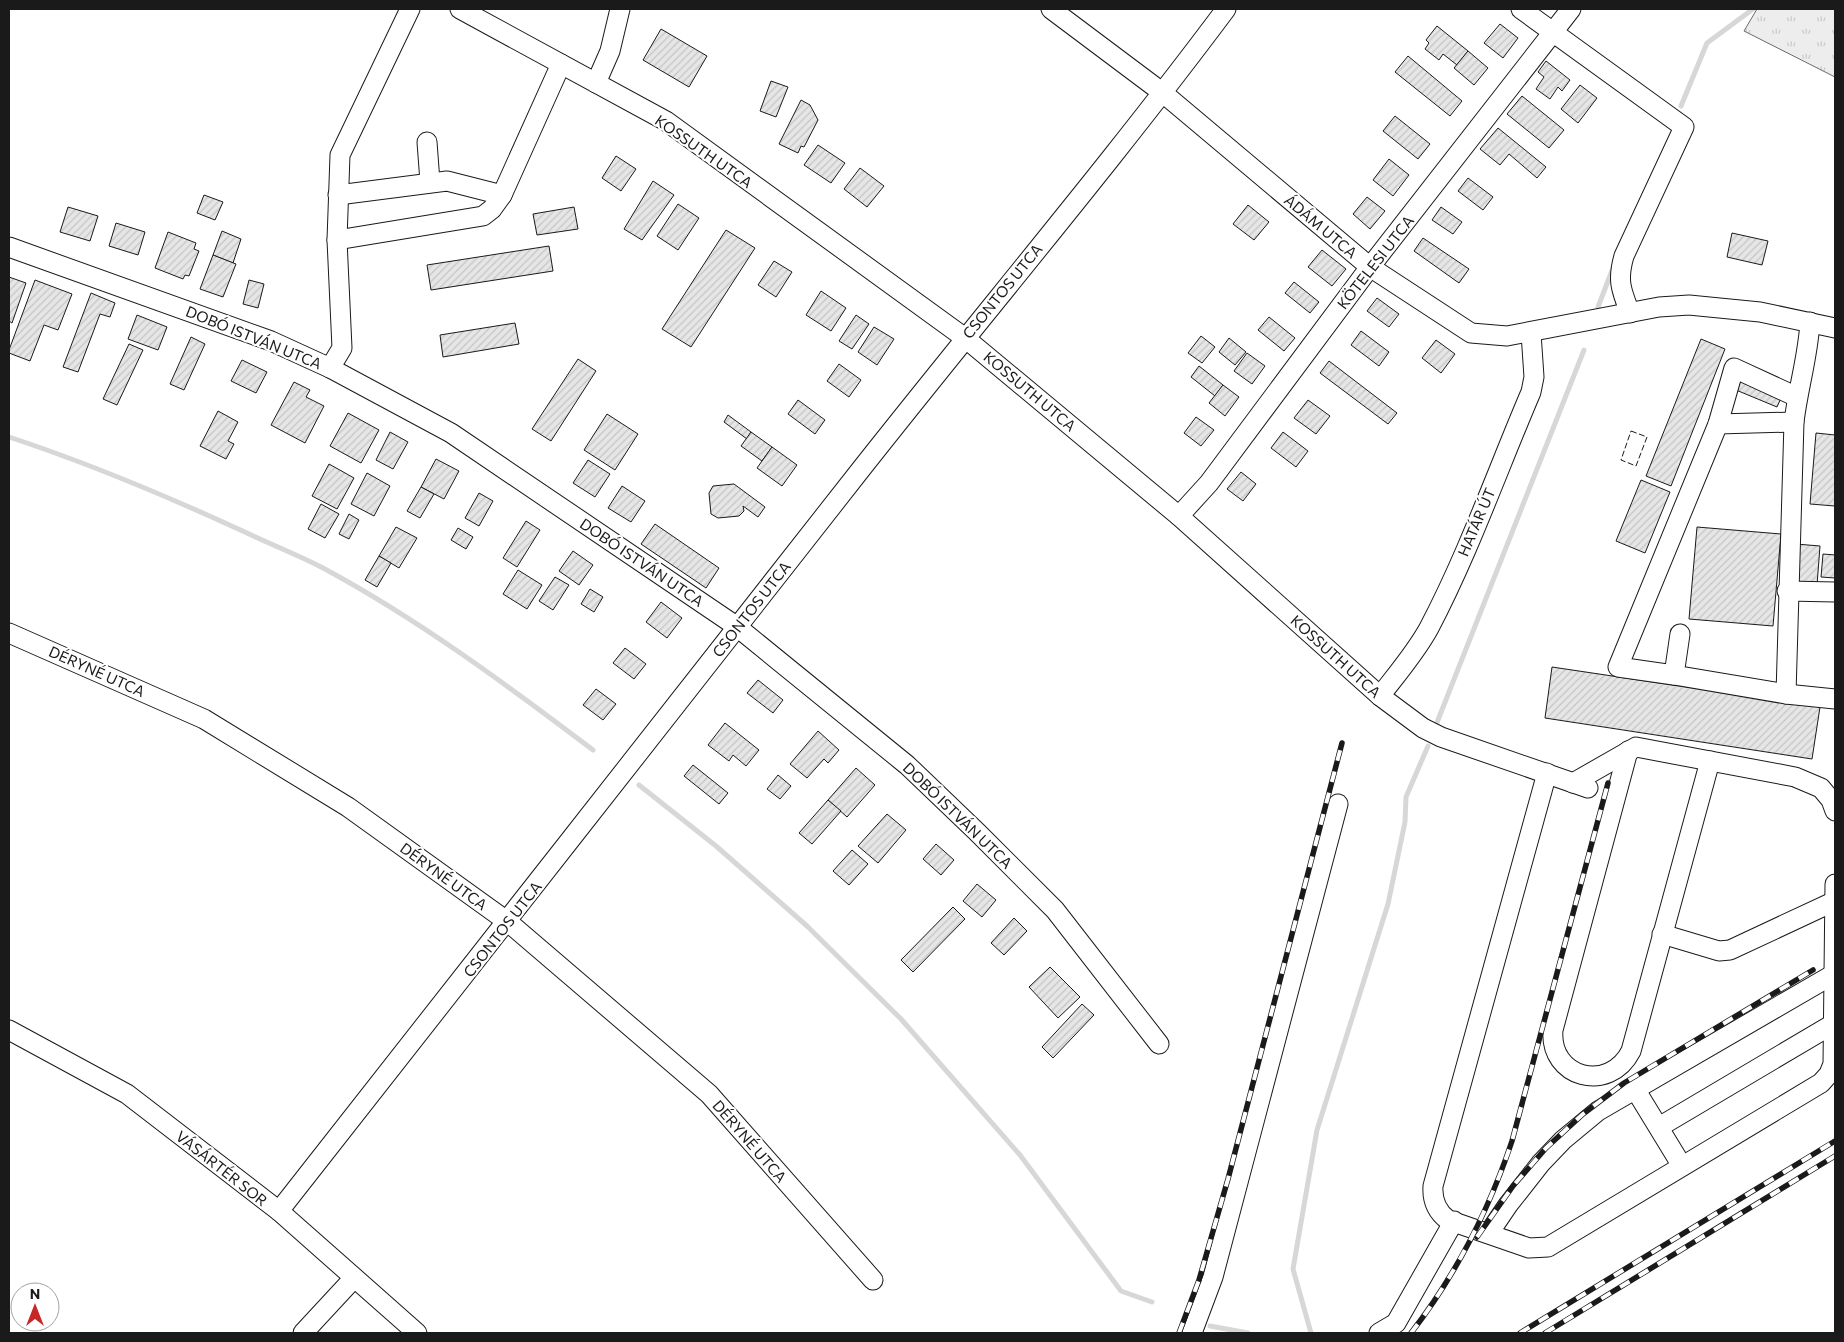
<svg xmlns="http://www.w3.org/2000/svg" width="1844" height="1342" font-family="Commissioner,sans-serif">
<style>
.grass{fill:url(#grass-tufts);stroke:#6a6a6a}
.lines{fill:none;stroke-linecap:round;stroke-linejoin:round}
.stream{stroke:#d7d7d7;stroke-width:5}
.building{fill:url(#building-hatch);stroke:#1a1a1a}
.minor-casing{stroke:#1a1a1a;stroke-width:21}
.minor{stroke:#fff;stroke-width:19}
.rail-casing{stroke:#1a1a1a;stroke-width:5.5}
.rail{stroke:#fff;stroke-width:4;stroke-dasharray:11;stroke-linecap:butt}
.fence{stroke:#1a1a1a;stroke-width:1;stroke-dasharray:6 2.5;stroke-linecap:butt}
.labels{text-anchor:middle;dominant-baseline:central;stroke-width:4;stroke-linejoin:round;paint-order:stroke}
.street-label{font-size:15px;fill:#1a1a1a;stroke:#fff}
</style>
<defs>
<pattern id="grass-tufts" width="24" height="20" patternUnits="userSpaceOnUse" patternTransform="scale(1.25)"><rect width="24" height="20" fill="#ededed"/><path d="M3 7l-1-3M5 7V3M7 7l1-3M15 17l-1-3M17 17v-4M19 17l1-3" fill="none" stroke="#cbcbcb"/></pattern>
<pattern id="building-hatch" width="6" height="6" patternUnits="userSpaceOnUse" patternTransform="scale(1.25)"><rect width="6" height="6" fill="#e6e6e6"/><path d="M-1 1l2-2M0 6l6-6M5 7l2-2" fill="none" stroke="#c5c5c5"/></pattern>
</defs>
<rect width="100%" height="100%" fill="#fff"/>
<polygon class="grass" points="1757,9 1835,9 1835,77 1744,31"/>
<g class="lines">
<g class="stream">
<polyline points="1681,106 1707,43 1753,9"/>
<polyline points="1598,307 1613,268"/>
<path d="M 9,437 C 91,464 169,497 247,533 C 272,545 298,555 323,568 C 418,619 507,685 593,750"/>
<polyline points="1436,725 1584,350"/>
<polyline points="639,785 716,846 807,926 901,1019 1020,1155 1121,1291 1152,1302"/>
<polyline points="1210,1326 1248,1333"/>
<polyline points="1311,1333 1293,1269 1317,1130 1388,904 1405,822 1406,797 1428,746"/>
</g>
</g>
<g class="building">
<polygon points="1500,24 1518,38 1503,58 1484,43"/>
<polygon points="1437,26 1468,51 1457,65 1443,54 1439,60 1425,49 1429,43 1426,40"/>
<polygon points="661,29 707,56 689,87 643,60"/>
<polygon points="1468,51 1488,68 1474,85 1454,68"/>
<polygon points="1408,56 1462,101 1450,116 1395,72"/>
<polygon points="1546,61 1570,80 1562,91 1558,87 1550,99 1536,89 1544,77 1538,72"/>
<polygon points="771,81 788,87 776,117 760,111"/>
<polygon points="1580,85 1597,98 1578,123 1561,109"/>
<polygon points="1522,96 1564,130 1549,148 1507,114"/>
<polygon points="801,100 810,105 818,120 804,147 801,146 798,153 779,144"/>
<polygon points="1395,116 1430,144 1418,159 1383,131"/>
<polygon points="1498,128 1546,167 1537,178 1509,154 1500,165 1480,149"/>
<polygon points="818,145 845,163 831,183 804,165"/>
<polygon points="616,156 636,169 621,191 602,178"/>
<polygon points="1389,159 1409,175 1393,196 1373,180"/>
<polygon points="860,168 884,186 867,207 844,189"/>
<polygon points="1468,178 1493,197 1483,210 1458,191"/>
<polygon points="653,181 674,195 642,240 624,229"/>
<polygon points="204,195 223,202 215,220 197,213"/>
<polygon points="1367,197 1385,211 1370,229 1353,214"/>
<polygon points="678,204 699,218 678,250 657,236"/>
<polygon points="1248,205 1269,222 1254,240 1233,224"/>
<polygon points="68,207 98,216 90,241 60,232"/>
<polygon points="574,207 578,229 537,235 533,214"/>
<polygon points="1441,207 1462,222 1453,234 1432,220"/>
<polygon points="116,223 145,232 138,255 109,246"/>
<polygon points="726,230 755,248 691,347 662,329"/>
<polygon points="222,231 241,239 233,263 213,255"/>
<polygon points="168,232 196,243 194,249 199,251 189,276 185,275 183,279 155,268"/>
<polygon points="1732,233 1768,241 1762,265 1727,257"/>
<polygon points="1423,238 1469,269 1459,283 1414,251"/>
<polygon points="549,246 553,271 431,290 427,265"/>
<polygon points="1322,250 1346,269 1332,286 1308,267"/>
<polygon points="213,255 236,264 223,297 200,289"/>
<polygon points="774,261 792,272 776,297 758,285"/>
<polygon points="9,277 26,283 12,323 9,321"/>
<polygon points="35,280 72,294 58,330 44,325 30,361 9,353 9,350"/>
<polygon points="249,280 264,284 258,308 243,304"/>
<polygon points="1294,282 1319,302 1310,313 1285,293"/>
<polygon points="821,291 846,308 831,331 806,315"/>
<polygon points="91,293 115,303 110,317 100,314 78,372 63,367"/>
<polygon points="1377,298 1399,314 1389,327 1367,311"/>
<polygon points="137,315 167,327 158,350 128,339"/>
<polygon points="856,315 869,324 852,349 839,341"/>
<polygon points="1269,317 1295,338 1284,351 1258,330"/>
<polygon points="515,323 519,344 443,357 440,335"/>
<polygon points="874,327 894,339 877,365 858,352"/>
<polygon points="1361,331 1389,352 1379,366 1351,345"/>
<polygon points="1201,336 1215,347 1202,363 1188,353"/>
<polygon points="191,337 205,344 184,390 170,384"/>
<polygon points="1229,338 1246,352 1235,365 1219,352"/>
<polygon points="1701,339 1725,349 1671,486 1646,476"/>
<polygon points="1436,340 1455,354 1441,373 1422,358"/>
<polygon points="129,344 143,350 117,405 103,399"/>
<polygon points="1247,353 1265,366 1252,384 1234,371"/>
<polygon points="578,359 596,371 551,441 532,429"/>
<polygon points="242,360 267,372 256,393 231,381"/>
<polygon points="1329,361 1397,413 1388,424 1320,373"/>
<polygon points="839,364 861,380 849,397 827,381"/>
<polygon points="1199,366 1223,385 1215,396 1191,377"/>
<polygon points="1739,381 1781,398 1777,407 1736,390"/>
<polygon points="294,382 310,390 306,397 324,406 305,443 271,425"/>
<polygon points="1223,385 1239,397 1225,416 1209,403"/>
<polygon points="798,400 825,420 815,434 788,414"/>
<polygon points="1308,400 1330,416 1316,434 1294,418"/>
<polygon points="218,411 238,422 228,441 234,444 226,459 200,446"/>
<polygon points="348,413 379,430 361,463 330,446"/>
<polygon points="607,414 638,434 615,470 584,450"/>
<polygon points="728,415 751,432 747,439 724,422"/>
<polygon points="1196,417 1214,430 1201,446 1184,433"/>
<polygon points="390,432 408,442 393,469 376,460"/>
<polygon points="751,432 772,447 762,461 741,446"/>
<polygon points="1283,432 1308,451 1296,467 1271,448"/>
<polygon points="1816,433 1835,435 1835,506 1810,504"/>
<polygon points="772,447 797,465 782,486 757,468"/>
<polygon points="436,459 459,471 444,499 421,487"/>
<polygon points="588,460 610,474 595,497 573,483"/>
<polygon points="329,464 354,478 337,509 312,496"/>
<polygon points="1241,472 1256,484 1243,501 1227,489"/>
<polygon points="367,473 390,486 374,516 351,504"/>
<polygon points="1641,480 1670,492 1645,553 1616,541"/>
<polygon points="734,484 765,507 758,517 743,506 744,511 739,516 718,518 711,514 709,493 713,486"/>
<polygon points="622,486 645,501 631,522 608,508"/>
<polygon points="421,487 434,494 420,518 407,511"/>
<polygon points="479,493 493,501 479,526 465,518"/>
<polygon points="321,504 339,514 325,538 308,529"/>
<polygon points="349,514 359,520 349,539 339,534"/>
<polygon points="526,521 540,530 517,567 503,558"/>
<polygon points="655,524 719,568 706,588 641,544"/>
<polygon points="396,527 417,538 399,568 379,556"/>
<polygon points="1697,527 1781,534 1773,626 1689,619"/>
<polygon points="458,528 473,537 466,549 451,540"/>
<polygon points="1796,544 1820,546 1817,585 1793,583"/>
<polygon points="573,551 593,565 579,585 559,571"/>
<polygon points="1823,554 1835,555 1835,578 1821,577"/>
<polygon points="379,556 391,563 377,587 365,580"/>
<polygon points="518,570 542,585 527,609 503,594"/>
<polygon points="555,577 569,585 553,610 539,601"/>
<polygon points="590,589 603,597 594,612 581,604"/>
<polygon points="661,602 682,618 667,638 646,622"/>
<polygon points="625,648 646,664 634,679 613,663"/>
<polygon points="1552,667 1820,707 1812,759 1545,718"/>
<polygon points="758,680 783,700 773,713 747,693"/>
<polygon points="596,689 616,704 603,720 583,705"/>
<polygon points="725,723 759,750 746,766 733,755 729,761 708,745"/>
<polygon points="818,731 839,750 828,763 824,759 807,778 790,764"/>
<polygon points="693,765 728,793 719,804 684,776"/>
<polygon points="856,768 875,785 847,817 828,800"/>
<polygon points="778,775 791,786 780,799 767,789"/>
<polygon points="828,800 841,811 812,844 799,833"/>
<polygon points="887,814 906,830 878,863 858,846"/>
<polygon points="936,844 954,860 941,875 923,859"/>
<polygon points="852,850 868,864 849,885 833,871"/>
<polygon points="977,884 996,900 982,917 963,901"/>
<polygon points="953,907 965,919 913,972 901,960"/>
<polygon points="1014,918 1027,931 1004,955 991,943"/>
<polygon points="1050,967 1080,997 1058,1018 1029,987"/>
<polygon points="1082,1004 1094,1015 1053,1058 1042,1047"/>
</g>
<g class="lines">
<defs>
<g id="minor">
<polyline points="460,9 666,121 965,338 1179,516 1380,696 1423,728 1441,737 1588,788"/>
<polyline points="1051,9 1163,93 1370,267 1471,333 1507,336 1659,307 1689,305 1760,312 1835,328"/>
<path d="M 1521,9 L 1684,127 L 1624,256 C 1617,280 1621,290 1630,313"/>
<polyline points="596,83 610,51 620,9"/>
<polyline points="427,142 430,182"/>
<polyline points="338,195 447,181 502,195"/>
<polyline points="337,240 483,216 492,209 502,195 561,64"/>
<polyline points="9,247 271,341 330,368 451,433 736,626 907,765 977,832 1055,910 1159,1044"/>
<polyline points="330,368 342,348 337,240 340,155 410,9"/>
<polyline points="1718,424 1794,422"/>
<polyline points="1179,516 1209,483 1370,267 1571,9"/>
<polyline points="1787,591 1835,592"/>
<polyline points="9,633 204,719 348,807 508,922 709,1094 873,1280"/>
<polyline points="1680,634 1674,675 1786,694 1835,699"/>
<polyline points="1674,675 1618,667 1718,424 1734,368 1797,397"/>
<path d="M 1786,694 L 1794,422 C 1798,388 1808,357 1810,322"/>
<path d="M 1380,696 C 1397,674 1416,652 1429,628 C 1468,554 1498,469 1531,392 L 1534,377 L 1531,333"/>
<path d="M 1628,751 L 1553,1030 C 1549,1078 1609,1094 1631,1051 L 1710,761"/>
<path d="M 1547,773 L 1433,1186 C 1432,1200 1436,1211 1448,1220 L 1529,1248 L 1548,1247 L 1821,1083 L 1829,1074 L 1833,1064 L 1835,884"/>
<polyline points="1573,783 1636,747 1795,777 1821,788 1831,800 1835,811"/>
<polyline points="1662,934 1719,951 1730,950 1835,901"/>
<polyline points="9,1030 127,1094 279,1211 417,1333"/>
<polyline points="1635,1089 1682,1166"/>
<polyline points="1659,1127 1833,1024"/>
<path d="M 279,1211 C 473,966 664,718 858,473 C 980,318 1108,167 1226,9"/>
<polyline points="1489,1233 1508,1205 1541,1163 1563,1140 1598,1111 1834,974"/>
<polyline points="303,1333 354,1278"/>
<polyline points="1192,1333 1213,1277 1338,804"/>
<polyline points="1379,1333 1396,1323 1454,1221"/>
</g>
</defs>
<use href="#minor" class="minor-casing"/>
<use href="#minor" class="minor"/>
<defs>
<g id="rail">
<polyline points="1477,1237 1513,1186 1546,1148 1583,1114 1624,1083 1813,970"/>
<polyline points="1179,1333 1199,1280 1228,1179 1342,743"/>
<path d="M 1411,1333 C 1455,1276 1489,1210 1512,1141 L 1608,783"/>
<polyline points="1520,1333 1835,1141"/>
<polyline points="1545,1333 1835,1156"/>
</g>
</defs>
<use href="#rail" class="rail-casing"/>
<use href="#rail" class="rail"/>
<polygon class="fence" points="1631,431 1647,437 1636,466 1621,460"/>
</g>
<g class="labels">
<g class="street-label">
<text transform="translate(704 151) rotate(35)">KOSSUTH UTCA</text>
<text transform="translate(1321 226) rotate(40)">ÁDÁM UTCA</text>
<text transform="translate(1375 262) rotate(-52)">KÖTELESI UTCA</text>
<text transform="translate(1002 291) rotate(-51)">CSONTOS UTCA</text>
<text transform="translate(254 337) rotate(22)">DOBÓ ISTVÁN UTCA</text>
<text transform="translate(1030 391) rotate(40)">KOSSUTH UTCA</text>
<text transform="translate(1476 522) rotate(-67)">HATÁR ÚT</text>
<text transform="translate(642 562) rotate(34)">DOBÓ ISTVÁN UTCA</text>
<text transform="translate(751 609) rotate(-52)">CSONTOS UTCA</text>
<text transform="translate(1336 656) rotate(42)">KOSSUTH UTCA</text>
<text transform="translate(97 671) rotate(24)">DÉRYNÉ UTCA</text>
<text transform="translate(958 815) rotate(44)">DOBÓ ISTVÁN UTCA</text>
<text transform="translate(444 876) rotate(36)">DÉRYNÉ UTCA</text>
<text transform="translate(502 929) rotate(-52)">CSONTOS UTCA</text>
<text transform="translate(750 1141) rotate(49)">DÉRYNÉ UTCA</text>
<text transform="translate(222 1168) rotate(38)">VÁSÁRTÉR SOR</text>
</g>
</g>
<rect width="1844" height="1342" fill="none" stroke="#1a1a1a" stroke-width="20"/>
<g transform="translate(35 1307)"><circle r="24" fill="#ffffff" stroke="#a3a3a3"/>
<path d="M0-4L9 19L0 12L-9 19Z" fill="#c62828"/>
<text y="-8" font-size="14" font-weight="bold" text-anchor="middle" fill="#1a1a1a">N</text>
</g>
</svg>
